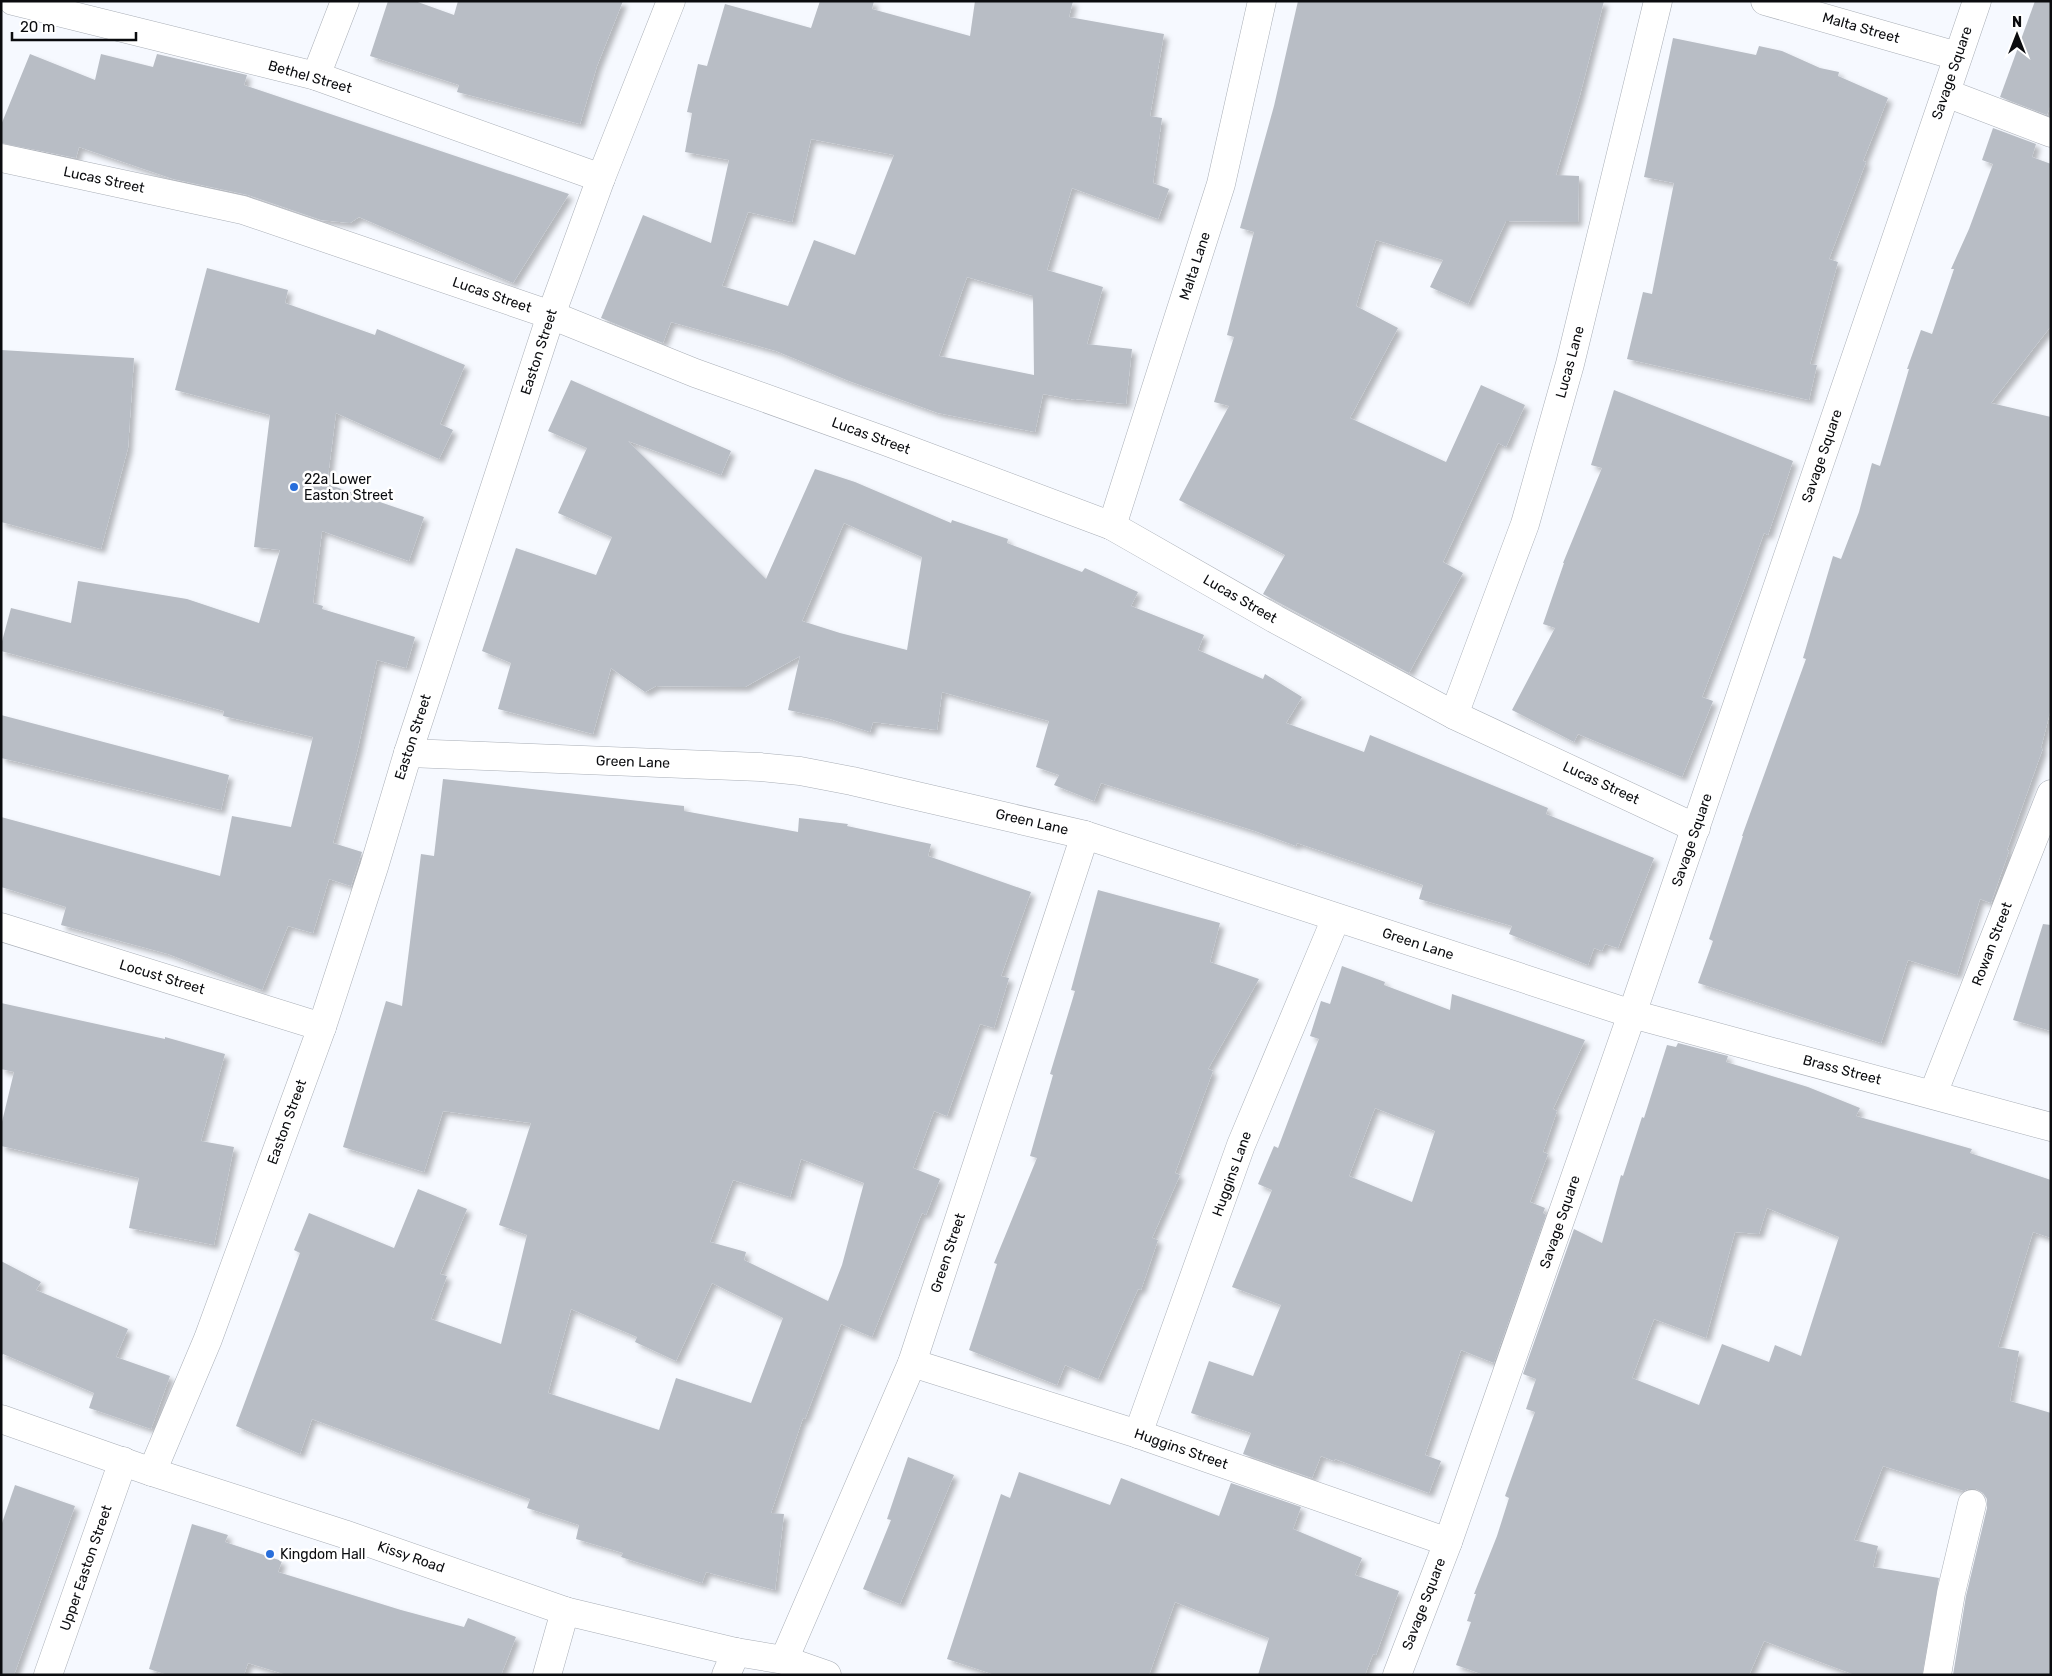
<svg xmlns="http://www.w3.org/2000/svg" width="2052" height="1676" font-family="Rubik,sans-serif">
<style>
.building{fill:#b8bdc5;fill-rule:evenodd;filter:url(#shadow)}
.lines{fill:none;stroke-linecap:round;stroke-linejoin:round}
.street-casing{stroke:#a9aeb6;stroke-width:29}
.secondary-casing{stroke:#a9aeb6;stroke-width:29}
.street{stroke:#fff;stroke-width:28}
.secondary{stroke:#fff;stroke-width:28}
.poi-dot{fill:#286edb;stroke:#fff;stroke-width:2}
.labels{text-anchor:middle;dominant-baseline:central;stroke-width:5;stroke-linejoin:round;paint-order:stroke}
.street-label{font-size:14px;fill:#0b0c0f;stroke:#fff}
.poi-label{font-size:14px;fill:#0b0c0f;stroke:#fff;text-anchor:start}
</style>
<defs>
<filter id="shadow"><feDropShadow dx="4.5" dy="4.5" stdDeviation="2.5" flood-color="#0004"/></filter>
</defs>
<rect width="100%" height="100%" fill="#f6f9ff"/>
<g class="building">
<polygon points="388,1 415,1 454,15 458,1 623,1 597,66 580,124 457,92 459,85 370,56"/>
<path d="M 820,1 L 874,1 L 872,9 L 970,36 L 975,1 L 1073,1 L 1069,17 L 1164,34 L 1150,116 L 1162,118 L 1153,183 L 1169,189 L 1158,219 L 1072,188 L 1047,270 L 1103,287 L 1087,344 L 1132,349 L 1126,404 L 1076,399 L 1076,400 L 1043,394 L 1035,432 L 938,413 L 849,381 L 776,351 L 671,322 L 663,343 L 601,318 L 643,215 L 711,243 L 729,160 L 685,152 L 692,113 L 687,112 L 698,64 L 707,66 L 725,4 L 811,28 ZM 811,139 L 894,155 L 855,255 L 814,240 L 788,306 L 722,286 L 748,212 L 792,222 ZM 967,277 L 1033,296 L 1034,375 L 939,356 Z"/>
<polygon points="1298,1 1604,1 1580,95 1556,175 1579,176 1578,222 1506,221 1468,304 1430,287 1443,260 1376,240 1356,306 1398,328 1350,418 1446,462 1481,385 1525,405 1506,447 1498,443 1443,562 1463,573 1409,673 1263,594 1285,555 1179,500 1229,406 1214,402 1234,337 1227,335 1254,232 1240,228 1274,106"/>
<polygon points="2035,1 2051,1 2051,104 2047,115 2000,97"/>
<polygon points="1673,38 1756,55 1759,46 1782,51 1820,68 1839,72 1838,76 1888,98 1863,161 1866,162 1829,259 1838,262 1810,364 1817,365 1809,400 1627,359 1643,292 1652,294 1674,183 1644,177"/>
<polygon points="30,54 95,80 101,54 153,67 157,54 247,75 244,85 569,194 513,283 359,217 350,223 321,220 248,195 173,179 79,147 76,158 1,143 1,125"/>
<polygon points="1993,128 2036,144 2032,157 2051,164 2051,326 1991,403 2051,417 2051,708 2041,748 2043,748 2007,850 2009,851 1991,903 1980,899 1957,975 1908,960 1881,1043 1698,983 1713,941 1709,939 1743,836 1742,836 1806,659 1803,658 1833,556 1841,559 1859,512 1872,463 1880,466 1909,369 1907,369 1921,330 1932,334 1954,269 1951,269 1969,229 1993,164 1982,160"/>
<polygon points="207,268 288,290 285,303 375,335 377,329 465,365 440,424 453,430 439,459 336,413 327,484 424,517 409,561 322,531 313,603 323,606 322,609 415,637 406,668 377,660 358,748 333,843 362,852 351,886 329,879 313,933 288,926 262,990 168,954 61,925 66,907 1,887 1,817 220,876 232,816 291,827 313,737 223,716 224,711 1,651 1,645 11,608 71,623 78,581 187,599 259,623 280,550 254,547 270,415 175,390"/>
<polygon points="1,350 134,358 128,448 101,549 1,522"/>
<path d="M 571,380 L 731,451 L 721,475 L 628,441 L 766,579 L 815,469 L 855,482 L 951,523 L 952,520 L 1008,539 L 1007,543 L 1082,572 L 1085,568 L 1138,592 L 1131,606 L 1204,635 L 1198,650 L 1263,679 L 1265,674 L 1302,697 L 1286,723 L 1364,752 L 1370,735 L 1548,808 L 1546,814 L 1654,858 L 1618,948 L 1605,944 L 1602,951 L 1594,948 L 1588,965 L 1509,934 L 1512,926 L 1419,899 L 1423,885 L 1297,843 L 1296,846 L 1255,831 L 1101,783 L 1094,801 L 1054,785 L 1059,775 L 1036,767 L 1049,721 L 942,692 L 937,730 L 873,722 L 870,732 L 830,719 L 788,710 L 800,656 L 745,687 L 656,686 L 645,692 L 611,668 L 593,734 L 498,709 L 511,663 L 482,651 L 516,548 L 596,575 L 612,537 L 558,513 L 587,448 L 548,431 ZM 844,523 L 922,557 L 907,650 L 840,633 L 802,621 Z"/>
<polygon points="1614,390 1793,461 1768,535 1764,533 1744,589 1702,697 1713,701 1682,777 1578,734 1574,742 1512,710 1555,628 1543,624 1564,563 1563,563 1602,468 1591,465"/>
<polygon points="1,715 229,775 221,810 1,758"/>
<path d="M 443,779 L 684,806 L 684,811 L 798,832 L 799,818 L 848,824 L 847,826 L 931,844 L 928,856 L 1031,892 L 1001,976 L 1009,978 L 994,1028 L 980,1024 L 947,1116 L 934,1111 L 913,1168 L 940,1179 L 926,1215 L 922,1213 L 872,1337 L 841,1324 L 805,1419 L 803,1418 L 771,1513 L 784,1514 L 775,1590 L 706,1572 L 702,1583 L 621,1557 L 623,1553 L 576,1539 L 579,1525 L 527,1508 L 530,1499 L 312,1419 L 300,1454 L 236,1426 L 300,1253 L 294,1250 L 309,1213 L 394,1248 L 418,1189 L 467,1209 L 440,1274 L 447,1276 L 431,1319 L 501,1344 L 527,1235 L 499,1225 L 531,1123 L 443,1111 L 424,1172 L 343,1147 L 386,1001 L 402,1006 L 421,854 L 434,856 ZM 801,1159 L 864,1183 L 842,1265 L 828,1301 L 744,1260 L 746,1252 L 710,1242 L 733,1180 L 790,1197 ZM 712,1283 L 783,1318 L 751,1403 L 676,1378 L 659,1430 L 548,1393 L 571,1309 L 637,1337 L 635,1342 L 676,1361 Z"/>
<polygon points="1098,890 1220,923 1210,962 1259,979 1208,1069 1213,1071 1175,1173 1180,1175 1152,1238 1158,1240 1141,1290 1138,1289 1098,1379 1065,1365 1057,1385 969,1350 997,1264 994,1263 1037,1158 1030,1156 1053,1075 1050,1074 1075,991 1071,990"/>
<polygon points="2043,924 2051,925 2051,1031 2013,1020"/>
<path d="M 1342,966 L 1385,982 L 1384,985 L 1450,1010 L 1452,994 L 1585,1040 L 1553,1109 L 1557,1111 L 1543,1152 L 1548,1154 L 1530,1202 L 1545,1208 L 1543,1213 L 1546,1215 L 1494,1363 L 1461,1350 L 1425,1455 L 1441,1461 L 1429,1493 L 1335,1459 L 1334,1461 L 1321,1456 L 1312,1478 L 1243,1454 L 1251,1433 L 1191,1413 L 1209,1361 L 1253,1376 L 1281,1305 L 1232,1287 L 1272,1190 L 1258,1184 L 1274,1146 L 1278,1148 L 1319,1039 L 1310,1036 L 1321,1001 L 1330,1004 ZM 1375,1108 L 1435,1131 L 1412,1202 L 1349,1176 Z"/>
<polygon points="1,1003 165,1039 165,1037 225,1054 201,1141 234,1147 214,1245 129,1228 139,1178 1,1146 1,1126 14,1072 1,1069"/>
<path d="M 1678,1043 L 1728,1056 L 1726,1062 L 1808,1087 L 1860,1108 L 1856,1116 L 1972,1149 L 1970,1153 L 2051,1180 L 2051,1238 L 2033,1232 L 1998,1347 L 2019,1351 L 2010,1401 L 2051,1413 L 2051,1675 L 1953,1675 L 1966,1596 L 1987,1508 L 1987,1499 L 1983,1493 L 1976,1489 L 1968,1489 L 1964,1491 L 1883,1466 L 1854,1540 L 1878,1546 L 1873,1567 L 1939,1578 L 1922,1675 L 1855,1675 L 1764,1641 L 1749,1675 L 1484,1675 L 1456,1665 L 1471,1622 L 1467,1621 L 1476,1594 L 1474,1594 L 1497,1536 L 1509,1498 L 1505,1496 L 1535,1412 L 1526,1409 L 1536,1379 L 1523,1374 L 1574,1229 L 1602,1243 L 1621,1175 L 1623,1176 L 1642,1117 L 1644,1118 L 1667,1045 L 1676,1047 ZM 1767,1208 L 1839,1237 L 1801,1356 L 1775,1345 L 1769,1362 L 1722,1344 L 1699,1405 L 1632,1378 L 1654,1319 L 1706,1338 L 1735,1232 L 1759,1234 Z"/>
<polygon points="1,1261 41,1282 36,1290 128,1329 116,1357 170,1376 151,1429 89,1408 94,1393 3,1354 1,1356"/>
<polygon points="908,1457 954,1475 900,1604 863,1589 891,1520 887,1519"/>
<polygon points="1019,1472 1110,1505 1121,1478 1219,1516 1231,1483 1301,1507 1293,1529 1362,1558 1355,1575 1399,1591 1376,1655 1373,1654 1365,1675 1258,1675 1269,1638 1175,1602 1149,1675 995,1675 947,1659 1001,1494 1010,1498"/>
<polygon points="15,1485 75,1506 14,1675 1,1675 1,1526"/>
<polygon points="192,1524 228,1535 225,1542 282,1561 278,1572 401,1610 464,1627 468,1618 516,1637 501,1675 287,1675 248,1663 244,1675 168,1675 149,1669"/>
</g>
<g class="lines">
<defs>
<g id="street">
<polyline points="13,1 316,76 601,178"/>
<polyline points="1765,1 1957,56"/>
<polyline points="316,76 345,1"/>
<polyline points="1946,93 2051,133"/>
<polyline points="1,158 243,210 551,315 695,373 885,441 1112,526 1275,619 1454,715 1696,828"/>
<polyline points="1112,526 1221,184 1262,1"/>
<polyline points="1454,715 1525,524 1570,364 1658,1"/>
<polyline points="408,753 760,767 800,771 852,781 1085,835 1632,1014 2051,1127"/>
<polyline points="1,927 322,1027"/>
<polyline points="1933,1094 2051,794"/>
<polyline points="912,1363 1138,1434 1448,1542"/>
<polyline points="1138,1434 1241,1145 1336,918"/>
<polyline points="152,1472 208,1339 322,1027 374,867 408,753 551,315 601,178 671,1"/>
<polyline points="784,1660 912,1363 1085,835"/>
<polyline points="48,1675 123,1461"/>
<polyline points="547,1675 565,1611"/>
<polyline points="726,1675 736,1652"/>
<polyline points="1397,1675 1448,1542 1632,1014 1977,1"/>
<polyline points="1937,1675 1951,1593 1972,1504"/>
</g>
<polyline id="secondary" points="1,1419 152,1472 344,1534 565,1611 736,1652 784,1660 827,1675"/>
</defs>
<use href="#street" class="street-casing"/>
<use href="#secondary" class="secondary-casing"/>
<use href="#street" class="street"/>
<use href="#secondary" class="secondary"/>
</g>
<g class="poi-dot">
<circle cx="294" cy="487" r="5"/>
<circle cx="270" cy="1554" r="5"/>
</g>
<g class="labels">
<g class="street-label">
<text transform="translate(1861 28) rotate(16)">Malta Street</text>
<text transform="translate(1952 73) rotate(-71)">Savage Square</text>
<text transform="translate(310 77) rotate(16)">Bethel Street</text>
<text transform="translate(104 180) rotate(12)">Lucas Street</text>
<text transform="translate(1195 266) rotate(-72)">Malta Lane</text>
<text transform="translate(492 295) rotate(19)">Lucas Street</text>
<text transform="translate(539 352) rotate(-72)">Easton Street</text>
<text transform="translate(1570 362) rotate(-75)">Lucas Lane</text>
<text transform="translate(871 436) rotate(20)">Lucas Street</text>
<text transform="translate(1822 456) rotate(-71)">Savage Square</text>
<text transform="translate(1240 599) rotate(30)">Lucas Street</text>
<text transform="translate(413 737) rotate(-72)">Easton Street</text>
<text transform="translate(633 762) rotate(2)">Green Lane</text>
<text transform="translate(1601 783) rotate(25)">Lucas Street</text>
<text transform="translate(1032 822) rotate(13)">Green Lane</text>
<text transform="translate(1692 840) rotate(-71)">Savage Square</text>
<text transform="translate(1418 944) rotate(18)">Green Lane</text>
<text transform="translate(1992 944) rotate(-69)">Rowan Street</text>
<text transform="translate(162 977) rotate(17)">Locust Street</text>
<text transform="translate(1842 1070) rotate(15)">Brass Street</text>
<text transform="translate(287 1122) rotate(-70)">Easton Street</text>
<text transform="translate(1232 1174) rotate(-70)">Huggins Lane</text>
<text transform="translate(1560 1222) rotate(-71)">Savage Square</text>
<text transform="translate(948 1253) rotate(-72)">Green Street</text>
<text transform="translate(1181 1449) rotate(19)">Huggins Street</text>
<text transform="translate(411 1557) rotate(19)">Kissy Road</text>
<text transform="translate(86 1568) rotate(-71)">Upper Easton Street</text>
<text transform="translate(1424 1604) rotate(-69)">Savage Square</text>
</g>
<g class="poi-label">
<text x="304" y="479">22a Lower<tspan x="304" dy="16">Easton Street</tspan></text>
<text x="280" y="1554">Kingdom Hall</text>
</g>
</g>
<rect width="2052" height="1676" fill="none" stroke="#0b0c0f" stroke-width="5"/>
<g transform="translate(2017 35)" stroke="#ffffff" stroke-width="4" paint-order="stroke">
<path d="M0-4L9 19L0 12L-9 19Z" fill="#0b0c0f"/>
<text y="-8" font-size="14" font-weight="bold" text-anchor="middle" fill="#0b0c0f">N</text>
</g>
<path d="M12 32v8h124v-8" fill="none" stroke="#0b0c0f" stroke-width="2.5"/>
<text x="20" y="32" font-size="15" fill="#0b0c0f" stroke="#ffffff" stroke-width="4" paint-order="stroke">20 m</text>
</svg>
